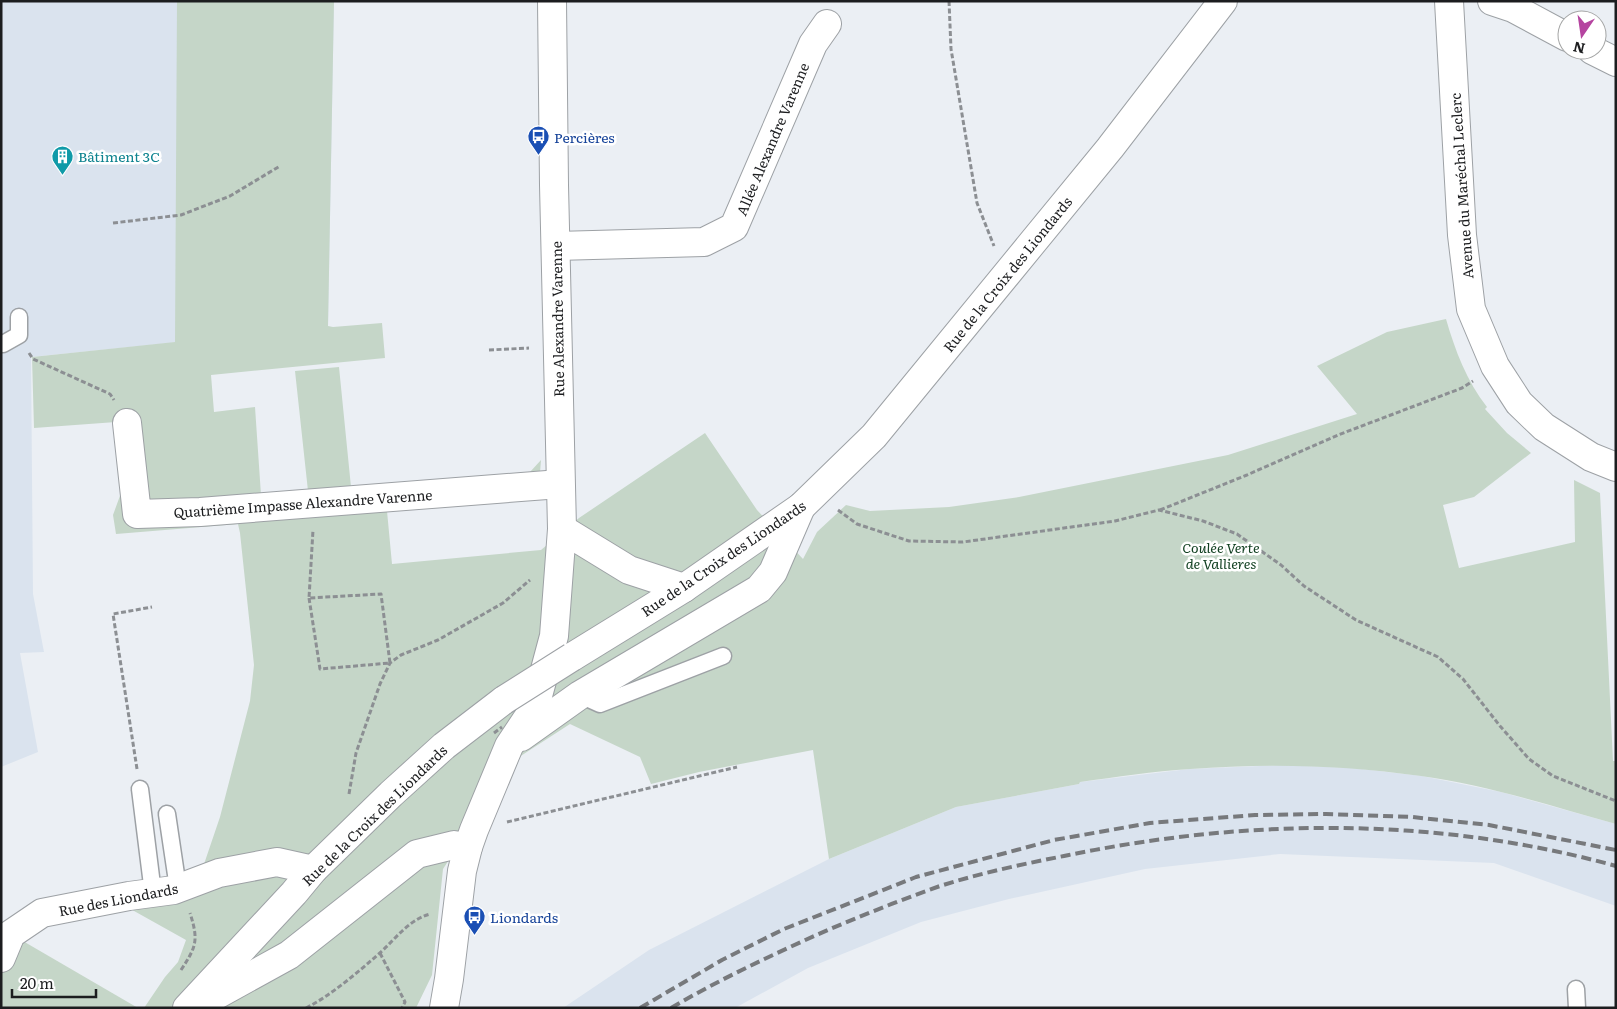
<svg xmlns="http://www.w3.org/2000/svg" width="1617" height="1009" font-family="Literata,serif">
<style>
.built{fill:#dae3ee}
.green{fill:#c5d6c8}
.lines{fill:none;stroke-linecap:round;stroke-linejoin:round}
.service-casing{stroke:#9da1a5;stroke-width:19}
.minor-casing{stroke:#9da1a5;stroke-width:30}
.secondary-casing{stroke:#9da1a5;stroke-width:30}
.primary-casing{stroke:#9da1a5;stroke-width:30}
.path{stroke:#8c8f93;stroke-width:3;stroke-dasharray:5 2.5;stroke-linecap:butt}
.service{stroke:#fff;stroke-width:16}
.minor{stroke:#fff;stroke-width:28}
.secondary{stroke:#fff;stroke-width:28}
.primary{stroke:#fff;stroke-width:28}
.rail{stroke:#77797c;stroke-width:4;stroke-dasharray:10 5;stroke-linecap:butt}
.primary-bridge-casing{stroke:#9da1a5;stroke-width:30;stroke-linecap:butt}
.path-bridge{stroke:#8c8f93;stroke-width:3;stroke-dasharray:5 2.5;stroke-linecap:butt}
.primary-bridge{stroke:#fff;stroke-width:28}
.labels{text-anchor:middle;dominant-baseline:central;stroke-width:5;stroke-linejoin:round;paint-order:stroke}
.transit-label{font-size:14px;fill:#164399;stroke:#fff;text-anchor:start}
.street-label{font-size:14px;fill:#1c1d1f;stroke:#fff}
.culture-label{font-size:14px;fill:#0d838f;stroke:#fff;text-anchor:start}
.park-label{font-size:14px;font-style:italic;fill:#114021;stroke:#fff}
</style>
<rect width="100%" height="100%" fill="#ebeff4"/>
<g class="built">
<polygon points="1,1 334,1 328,327 31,357 33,594 44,652 20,653 38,752 1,767"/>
<polygon points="1282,765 1353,768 1422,776 1501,792 1616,824 1616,906 1494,863 1280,854 1145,869 1009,899 921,922 808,968 735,1008 563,1008 649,950 829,859 956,807 1079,784 1080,782 1189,769"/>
</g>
<g class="green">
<path d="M 177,1 L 334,1 L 328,326 L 333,327 L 382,323 L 385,358 L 211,375 L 214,412 L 255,407 L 261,495 L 308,491 L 295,371 L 339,367 L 351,487 L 530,472 L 541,460 L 538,498 L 387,511 L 392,564 L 541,550 L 579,518 L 705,433 L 757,510 L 803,559 L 817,532 L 846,505 L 870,511 L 949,507 L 1019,497 L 1228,455 L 1357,414 L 1317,366 L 1387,332 L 1446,319 C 1455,350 1467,382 1487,407 L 1485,409 L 1507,433 L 1531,453 L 1474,497 L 1443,505 L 1459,568 L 1575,542 L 1574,480 L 1600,493 L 1613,761 L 1616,761 L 1616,824 C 1551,806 1487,785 1421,776 C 1344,765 1267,763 1190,769 C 1153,771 1117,777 1080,782 L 1079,784 L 956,807 L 829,859 L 813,750 L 699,772 L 651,784 L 640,757 L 570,724 L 513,761 L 443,869 L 432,975 L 416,1008 L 144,1008 L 165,977 L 178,962 L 186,940 L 118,902 L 202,870 L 220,817 L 250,701 L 254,665 L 240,533 L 238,524 L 116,534 L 113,515 L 121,493 L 116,422 L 34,428 L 32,357 L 175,342 Z"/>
<polygon points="16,937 138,1008 1,1008 1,972"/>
</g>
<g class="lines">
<defs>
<g id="service">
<polyline points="3,344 19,335 19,317"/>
<polyline points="580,695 600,704 723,656"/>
<polyline points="140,789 153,893"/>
<polyline points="167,814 178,888"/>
<polyline points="1576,989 1577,1008"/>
</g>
<g id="minor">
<polyline points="1492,1 1513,8 1567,37"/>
<polyline points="1592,50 1616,62"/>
<polyline points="556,246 704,242 734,227 813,44 827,24"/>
<polyline points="127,423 137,514 200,512 560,484"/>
<polyline points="1,958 11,934 42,913 129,896 174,890 219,873 277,862 313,870"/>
</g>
<g id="secondary">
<polyline points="562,529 629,570 684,588"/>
<polyline points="521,737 580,695 759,589 773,572 801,507"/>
<polyline points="193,1008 289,955 417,854 454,845 468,847"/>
<polyline points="444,1008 449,979 462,871 468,847 474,830 509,746 535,707 554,636 562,529 554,185 552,1"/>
</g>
<g id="primary">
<polyline points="1449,1 1462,235 1471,309 1495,366 1519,403 1544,427 1591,457 1616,467"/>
<polyline points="572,657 684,588 801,507 874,436 1110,148 1223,1"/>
<polyline points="187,1008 294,893 313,870 391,794 444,746 504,700"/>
</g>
</defs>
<use href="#service" class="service-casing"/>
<use href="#minor" class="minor-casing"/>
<use href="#secondary" class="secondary-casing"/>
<use href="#primary" class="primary-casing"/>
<g class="path">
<polyline points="949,1 951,49 977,203 994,246"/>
<polyline points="113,223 181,215 230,196 280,166"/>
<polyline points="489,350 529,348"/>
<polyline points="29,353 33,359 110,394 114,400"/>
<polyline points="838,510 857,524 909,541 963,542 1115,521 1159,510 1203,521 1237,534 1281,565 1304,586 1356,620 1438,657 1463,679 1500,726 1529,759 1553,776 1616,801"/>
<polyline points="1160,510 1247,475 1338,435 1462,388 1473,381"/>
<polyline points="309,598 320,669 390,663 381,594 309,598 313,530"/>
<polyline points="137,769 113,614 152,607"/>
<polyline points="349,794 356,753 380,684 390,663 401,655 438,640 503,603 530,580"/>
<polyline points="507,822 737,767"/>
<polyline points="380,953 405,1002 402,1008"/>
<path d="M 181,970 C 196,947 199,941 190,913"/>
<path d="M 306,1008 C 333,994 358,972 381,952 C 397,937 409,920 430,914"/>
</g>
<use href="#service" class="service"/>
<use href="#minor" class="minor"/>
<use href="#secondary" class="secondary"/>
<use href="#primary" class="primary"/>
<g class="rail">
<polyline points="640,1008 722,960 784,929 916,877 1054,840 1150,823 1255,815 1326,814 1412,817 1489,825 1616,850"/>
<path d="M 671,1008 C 722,978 776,953 830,929 C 866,914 903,899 940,886 C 981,873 1023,864 1064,856 C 1246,818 1436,816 1616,866"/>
</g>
<defs>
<polyline id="primary-bridge" points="504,700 572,657"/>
</defs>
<use href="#primary-bridge" class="primary-bridge-casing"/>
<polyline class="path-bridge" points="494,733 502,727"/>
<use href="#primary-bridge" class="primary-bridge"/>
</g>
<defs>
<symbol id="bus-pin" viewBox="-11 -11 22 30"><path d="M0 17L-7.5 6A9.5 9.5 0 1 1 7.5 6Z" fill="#1a4fb4" stroke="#fff"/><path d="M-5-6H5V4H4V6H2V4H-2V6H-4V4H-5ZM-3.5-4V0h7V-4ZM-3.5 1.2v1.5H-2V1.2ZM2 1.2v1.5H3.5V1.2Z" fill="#fff"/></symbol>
<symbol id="building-pin" viewBox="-11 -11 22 30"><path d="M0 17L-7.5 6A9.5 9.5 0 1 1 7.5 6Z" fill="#0f9aa8" stroke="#fff"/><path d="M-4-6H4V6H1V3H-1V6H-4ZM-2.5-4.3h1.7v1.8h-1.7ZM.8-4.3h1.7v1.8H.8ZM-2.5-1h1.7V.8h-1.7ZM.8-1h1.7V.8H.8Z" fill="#fff"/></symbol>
</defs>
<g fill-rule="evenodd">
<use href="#bus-pin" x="526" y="124" width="25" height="34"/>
<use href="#building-pin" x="50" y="144" width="25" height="34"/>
<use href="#bus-pin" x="462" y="904" width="25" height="34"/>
</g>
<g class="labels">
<g class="transit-label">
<text x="554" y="137">Percières</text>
<text x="490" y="917">Liondards</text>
</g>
<g class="street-label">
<text transform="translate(772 139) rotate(-67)">Allée Alexandre Varenne</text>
<text transform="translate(1461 186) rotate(-94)">Avenue du Maréchal Leclerc</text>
<text transform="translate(1007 274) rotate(-51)">Rue de la Croix des Liondards</text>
<text transform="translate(557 319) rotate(-91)">Rue Alexandre Varenne</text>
<text transform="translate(303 503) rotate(-4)">Quatrième Impasse Alexandre Varenne</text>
<text transform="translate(723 558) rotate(-34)">Rue de la Croix des Liondards</text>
<text transform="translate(374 815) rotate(-44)">Rue de la Croix des Liondards</text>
<text transform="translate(118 899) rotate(-11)">Rue des Liondards</text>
</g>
<g class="culture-label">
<text x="78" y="156">Bâtiment 3C</text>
</g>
<g class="park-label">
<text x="1221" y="547">Coulée Verte<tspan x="1221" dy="16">de Vallieres</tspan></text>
</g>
</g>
<rect width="1617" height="1009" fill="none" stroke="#1c1d1f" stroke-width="5"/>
<g transform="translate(1582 35) rotate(193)"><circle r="24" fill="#ffffff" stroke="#a4a5a5"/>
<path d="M0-4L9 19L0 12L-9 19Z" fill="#b544a0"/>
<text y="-8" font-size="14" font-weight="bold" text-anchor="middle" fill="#1c1d1f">N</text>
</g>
<path d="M12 989v8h84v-8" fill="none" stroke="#1c1d1f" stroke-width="2.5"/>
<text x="20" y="989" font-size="15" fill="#1c1d1f" stroke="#ffffff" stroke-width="4" paint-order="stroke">20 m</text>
</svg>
